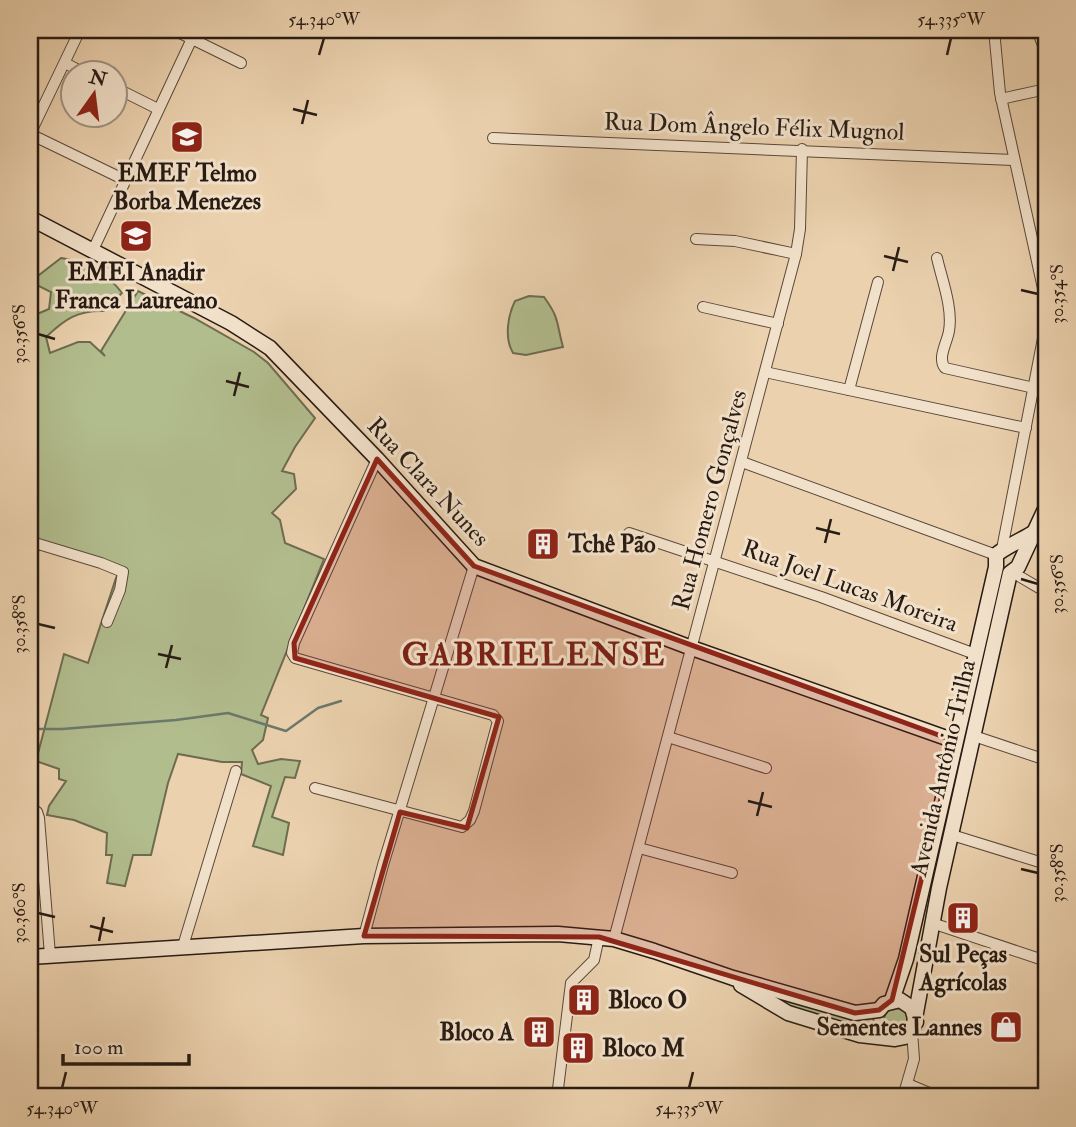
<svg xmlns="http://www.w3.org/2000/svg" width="1076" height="1127" font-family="'IM FELL Double Pica',serif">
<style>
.green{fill:#b2bd8e;stroke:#6d6c50;stroke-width:2}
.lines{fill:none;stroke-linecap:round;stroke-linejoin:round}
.stream{stroke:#6c796c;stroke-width:2.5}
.street-casing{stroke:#59483a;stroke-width:12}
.secondary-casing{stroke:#281b13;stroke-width:17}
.street{stroke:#f2e1ca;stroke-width:10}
.secondary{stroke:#f2e1ca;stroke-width:14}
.marked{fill:#8f2418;fill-opacity:0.2;stroke:#8f2418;stroke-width:5;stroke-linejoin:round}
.ticks{fill:none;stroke:#281b13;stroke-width:2.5}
.labels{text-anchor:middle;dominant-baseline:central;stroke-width:6;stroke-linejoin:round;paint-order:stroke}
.street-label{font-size:24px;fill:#281b13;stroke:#f2e1ca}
.poi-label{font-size:24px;font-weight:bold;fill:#281b13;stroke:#f2e1ca}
.district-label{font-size:32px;font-weight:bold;letter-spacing:2px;fill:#7a1f14;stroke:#f2e1ca}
.neatline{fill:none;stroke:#281b13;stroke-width:2.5}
.ticks-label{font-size:18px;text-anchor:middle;fill:#281b13}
</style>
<rect width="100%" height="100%" fill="#ebd1ae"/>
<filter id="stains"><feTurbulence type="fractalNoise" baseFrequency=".00286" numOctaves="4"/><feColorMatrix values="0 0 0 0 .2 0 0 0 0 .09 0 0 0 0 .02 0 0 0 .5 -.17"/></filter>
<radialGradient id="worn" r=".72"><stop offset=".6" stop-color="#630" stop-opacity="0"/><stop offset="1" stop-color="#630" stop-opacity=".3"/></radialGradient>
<g class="green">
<path d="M 61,258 C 85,261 108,274 122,293 L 104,311 C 78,310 65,319 46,337 L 50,353 L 78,342 L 90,342 L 105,356 L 101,351 L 138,291 L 194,318 L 254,352 L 268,363 L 315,418 L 295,447 L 282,471 L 294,474 L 296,489 L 272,513 L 280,520 L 285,543 L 324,559 L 261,715 L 268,718 L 263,740 L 252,750 L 258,764 L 281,759 L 300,761 L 295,778 L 285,777 L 272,817 L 289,823 L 283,855 L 253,846 L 271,786 L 241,774 L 242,762 L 222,762 L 178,754 L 168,783 L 151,855 L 133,855 L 125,886 L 107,883 L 112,855 L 106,855 L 107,833 L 74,820 L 47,815 L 49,806 L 66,781 L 59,779 L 59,769 L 36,761 L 64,654 L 88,663 L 116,578 L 121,570 L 30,538 L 30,317 L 49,309 L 51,292 L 37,285 L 30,286 L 30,276 L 39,275 Z"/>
<path d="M 529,296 L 544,297 C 560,319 556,322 563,347 L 526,355 L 513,353 C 504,338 508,315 515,301 Z"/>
<polygon points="769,992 872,1016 878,1034 789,1008"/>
<circle cx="896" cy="1020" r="12"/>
</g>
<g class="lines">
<polyline class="stream" points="30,729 62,729 176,720 228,713 286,731 318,708 341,701"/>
<defs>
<g id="street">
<polyline points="174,30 241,63"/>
<polyline points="994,30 1000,93 1046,302"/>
<polyline points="1037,30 1046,53"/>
<polyline points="65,63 86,74"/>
<polyline points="116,88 158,109"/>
<polyline points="1001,99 1046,89"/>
<polyline points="30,134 80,30"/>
<polyline points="30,134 125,180"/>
<polyline points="493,138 1013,160"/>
<polyline points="696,239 735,241 796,254"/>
<polyline points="93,250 196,30"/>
<path d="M 937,258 C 942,280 953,308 949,331 C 947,343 937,358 945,368 L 1034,388"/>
<polyline points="703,307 778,324"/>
<polyline points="765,372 1026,428"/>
<polyline points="849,390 878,282"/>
<polyline points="742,462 996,555"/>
<polyline points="629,533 821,597 975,654"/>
<polyline points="35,543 101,563 123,572 120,590 107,622"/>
<polyline points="1002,549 1046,323"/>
<polyline points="30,564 35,543 30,540"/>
<polyline points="1012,572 1046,592"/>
<polyline points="974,736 1046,760"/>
<polyline points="668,737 766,768"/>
<polyline points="315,788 462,827 470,820 474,811 498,721 493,715 295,658 292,653 294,643 377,459"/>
<polyline points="30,807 37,812 39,818 50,955"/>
<polyline points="952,835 1046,864"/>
<polyline points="639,848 732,873"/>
<polyline points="932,923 1046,961"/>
<polyline points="364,936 383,865 474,566"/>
<polyline points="614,939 796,254 800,229 802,149"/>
<polyline points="183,946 236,771"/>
<polyline points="908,1084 939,1097"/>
<polyline points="557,1097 571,983 594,960 599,937"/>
<polyline points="903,1097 914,1059 912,1031"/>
</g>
<g id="secondary">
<polyline points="30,218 231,323 270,348 377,459 474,566 689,647 955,741"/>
<polyline points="30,957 364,936 558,934 614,939 654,951 733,978 855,1013 879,1010 884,1004 900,1000 912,1008 916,1022"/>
<polyline points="741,985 788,1013 860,1035 895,1039 905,1037 913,1029 939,888 1010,573 1018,567 1046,507"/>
<path d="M 892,1000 L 906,959 L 996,567 L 996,555 C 1002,549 1023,539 1033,533"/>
</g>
</defs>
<use href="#street" class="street-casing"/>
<use href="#secondary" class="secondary-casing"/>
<use href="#street" class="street"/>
<use href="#secondary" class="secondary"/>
</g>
<path class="marked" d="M 377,459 L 474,566 L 955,741 L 892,1000 L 879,1010 L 855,1013 L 599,937 L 364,936 L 400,812 L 467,828 L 499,717 L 295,658 L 294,643 Z"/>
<path class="ticks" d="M 319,55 L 324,38M 947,55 L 951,38M 293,109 L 317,115M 302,124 L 308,100M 884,256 L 908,262M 893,271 L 899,247M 1021,290 L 1038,294M 38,334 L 55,339M 226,381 L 249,387M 234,396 L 240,372M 816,528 L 840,534M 825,543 L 831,519M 1021,579 L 1038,584M 38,624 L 55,628M 158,654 L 181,659M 166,668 L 172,645M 748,801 L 772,807M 757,816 L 763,792M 1021,869 L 1038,873M 38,913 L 55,917M 90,926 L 113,932M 99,941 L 104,917M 62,1088 L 66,1072M 689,1088 L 693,1072"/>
<defs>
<symbol id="school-square" viewBox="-11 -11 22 22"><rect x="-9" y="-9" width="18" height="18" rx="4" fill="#8f2418" stroke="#f2e1ca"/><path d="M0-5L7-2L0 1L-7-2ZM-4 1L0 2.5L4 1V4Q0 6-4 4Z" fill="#fff"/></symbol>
<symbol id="building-square" viewBox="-11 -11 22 22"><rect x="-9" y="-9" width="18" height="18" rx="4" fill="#8f2418" stroke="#f2e1ca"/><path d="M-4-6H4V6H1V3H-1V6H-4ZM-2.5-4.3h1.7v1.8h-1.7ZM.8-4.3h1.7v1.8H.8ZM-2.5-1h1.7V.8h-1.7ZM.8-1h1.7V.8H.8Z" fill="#fff"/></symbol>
<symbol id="shop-square" viewBox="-11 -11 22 22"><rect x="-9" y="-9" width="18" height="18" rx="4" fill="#8f2418" stroke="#f2e1ca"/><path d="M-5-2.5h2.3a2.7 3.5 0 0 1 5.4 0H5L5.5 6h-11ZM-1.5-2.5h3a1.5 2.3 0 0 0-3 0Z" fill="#fff"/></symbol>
</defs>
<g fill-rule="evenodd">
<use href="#school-square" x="168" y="118" width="38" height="38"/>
<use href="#school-square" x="117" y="217" width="38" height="38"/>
<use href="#building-square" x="524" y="525" width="38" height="38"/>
<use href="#building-square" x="944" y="899" width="38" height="38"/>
<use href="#building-square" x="565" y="981" width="38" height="38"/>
<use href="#shop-square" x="987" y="1008" width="38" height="38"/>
<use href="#building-square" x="520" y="1013" width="38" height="38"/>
<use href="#building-square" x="559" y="1029" width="38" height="38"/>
</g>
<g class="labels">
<g class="street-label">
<text transform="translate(754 127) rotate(2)">Rua Dom Ângelo Félix Mugnol</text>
<text transform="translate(428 482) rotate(47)">Rua Clara Nunes</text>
<text transform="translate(710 500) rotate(-75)">Rua Homero Gonçalves</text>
<text transform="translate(850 586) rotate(20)">Rua Joel Lucas Moreira</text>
<text transform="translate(943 768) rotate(-77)">Avenida Antônio Trilha</text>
</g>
<g class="poi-label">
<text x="187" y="173">EMEF Telmo<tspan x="187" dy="28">Borba Menezes</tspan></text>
<text x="136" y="272">EMEI Anadir<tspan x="136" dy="28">Franca Laureano</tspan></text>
<text x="568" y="544" text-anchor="start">Tchê Pão</text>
<text x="963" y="954">Sul Peças<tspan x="963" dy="28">Agrícolas</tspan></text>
<text x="608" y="1000" text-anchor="start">Bloco O</text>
<text x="982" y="1027" text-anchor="end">Sementes Lannes</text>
<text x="514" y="1032" text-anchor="end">Bloco A</text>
<text x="602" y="1048" text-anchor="start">Bloco M</text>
</g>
<g class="district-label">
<text x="534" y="655">GABRIELENSE</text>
</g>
</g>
<rect width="1076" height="1127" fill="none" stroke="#ebd1ae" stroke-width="77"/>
<g transform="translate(94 94) rotate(14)"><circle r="33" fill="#f2e1ca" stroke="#a19281" stroke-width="2"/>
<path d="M0-5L12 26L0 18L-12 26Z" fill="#8f2418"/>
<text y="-10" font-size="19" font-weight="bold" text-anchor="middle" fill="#281b13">N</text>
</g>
<path d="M63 1054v10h126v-10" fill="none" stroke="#281b13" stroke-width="3.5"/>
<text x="74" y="1054" font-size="21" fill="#281b13" stroke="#f2e1ca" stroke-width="5" paint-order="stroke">100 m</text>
<rect x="38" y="38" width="1000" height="1050" class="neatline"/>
<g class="ticks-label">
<text x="324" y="25">54.340°W</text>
<text x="951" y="25">54.335°W</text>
<text transform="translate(1057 294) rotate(-90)" y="6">30.354°S</text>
<text transform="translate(19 334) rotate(-90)" y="6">30.356°S</text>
<text transform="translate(1057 584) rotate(-90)" y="6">30.356°S</text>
<text transform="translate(19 624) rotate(-90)" y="6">30.358°S</text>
<text transform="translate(1057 873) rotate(-90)" y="6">30.358°S</text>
<text transform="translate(19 913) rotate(-90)" y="6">30.360°S</text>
<text x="62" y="1114">54.340°W</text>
<text x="689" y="1114">54.335°W</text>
</g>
<rect width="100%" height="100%" filter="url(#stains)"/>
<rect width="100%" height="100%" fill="url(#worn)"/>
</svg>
